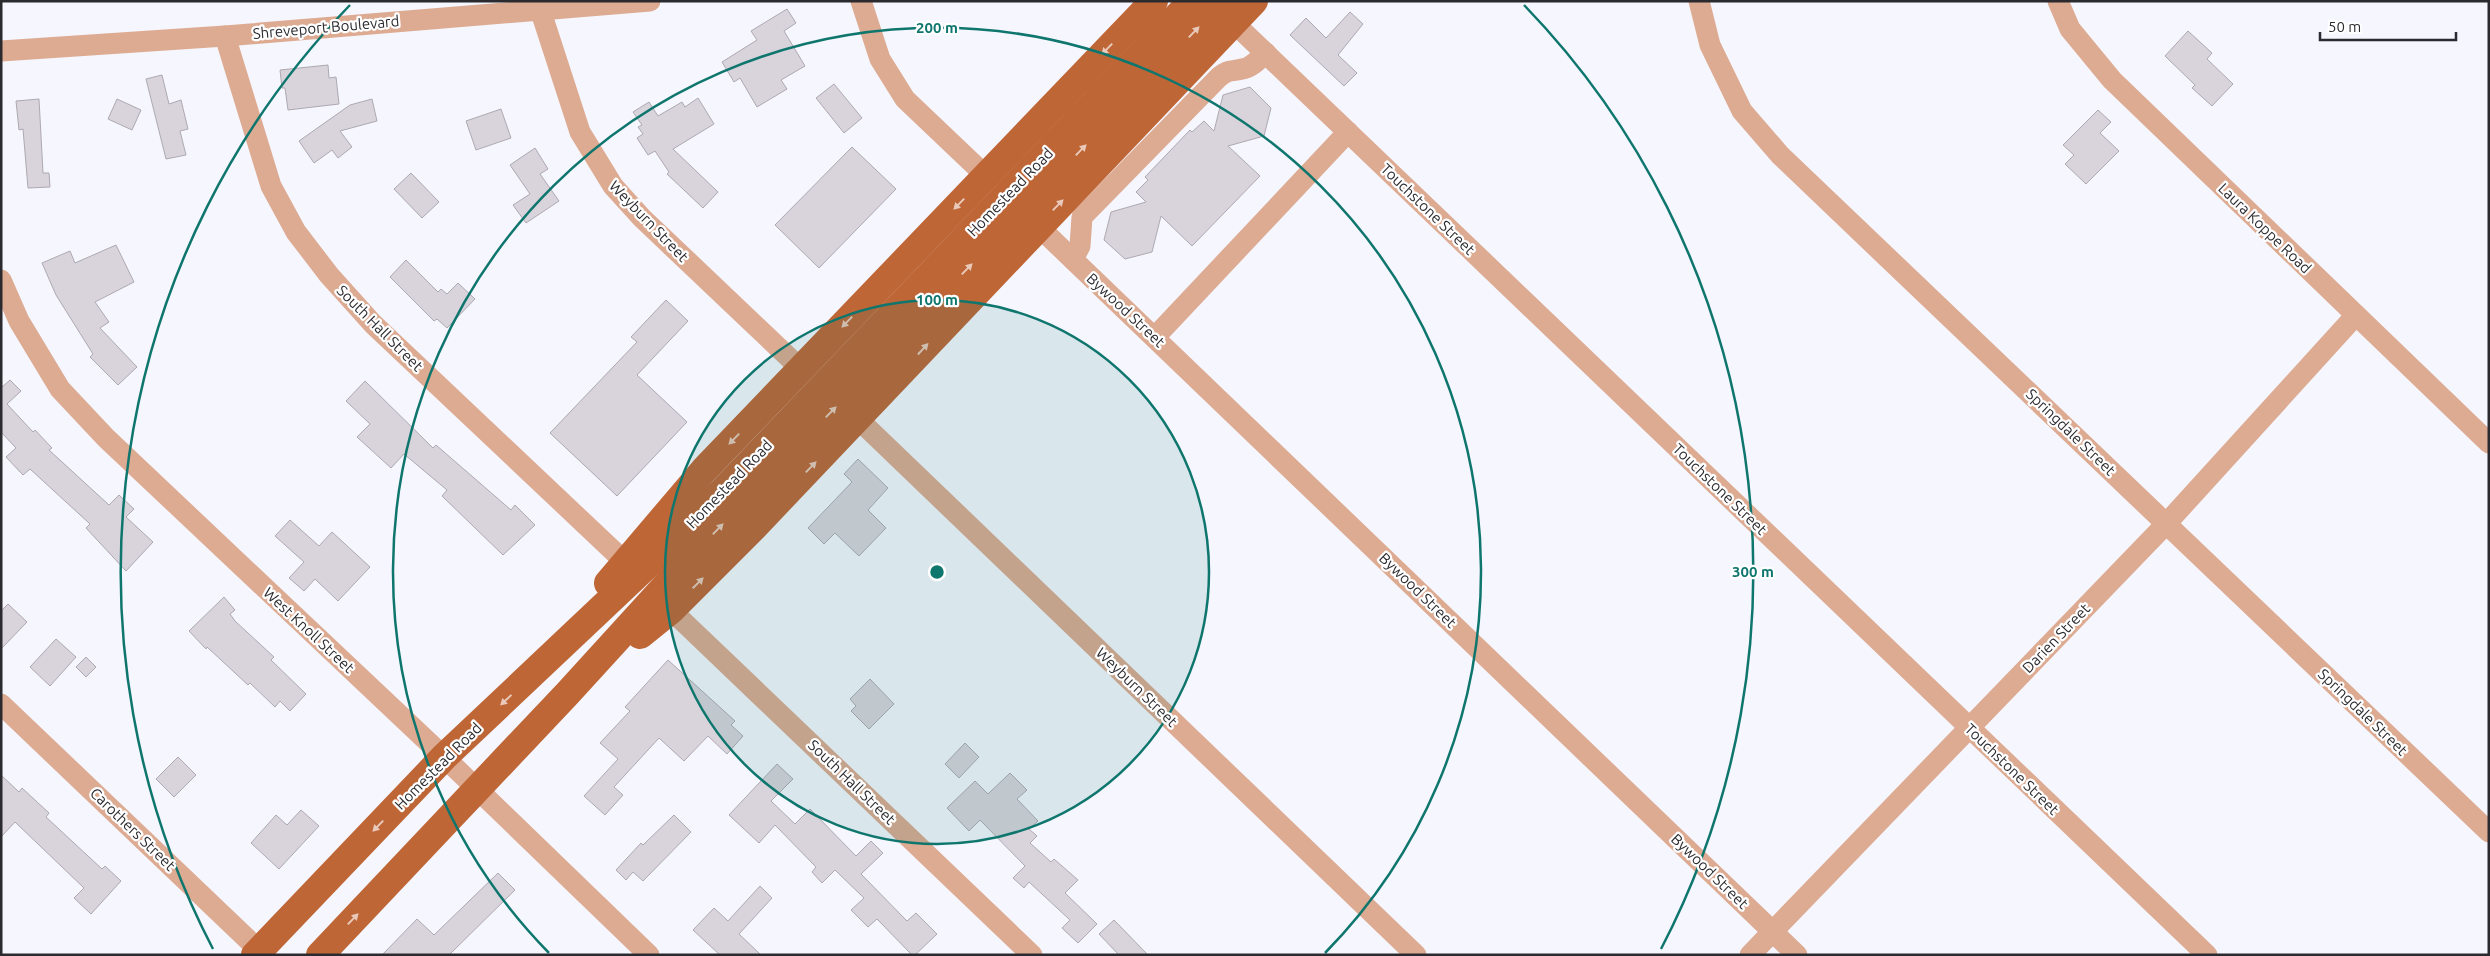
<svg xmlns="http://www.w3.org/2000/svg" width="2490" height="956" font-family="Ubuntu,sans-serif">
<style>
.building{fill:#d9d4dc;stroke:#aea9b1}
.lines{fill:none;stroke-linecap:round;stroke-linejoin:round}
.minor{stroke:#ddaa92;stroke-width:21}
.major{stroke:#bf6637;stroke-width:28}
.oneway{fill:#e9c9b9}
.ring{fill:none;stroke:#0f766e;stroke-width:2.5}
.labels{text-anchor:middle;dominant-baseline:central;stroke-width:4.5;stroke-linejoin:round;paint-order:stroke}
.street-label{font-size:15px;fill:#2b2b2f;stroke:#fff}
.centre{fill:#0f766e;stroke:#fff;stroke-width:2.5}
.ring-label{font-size:15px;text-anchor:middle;font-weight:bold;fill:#0f766e;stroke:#fff;stroke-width:4.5;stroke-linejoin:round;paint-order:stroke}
</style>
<rect width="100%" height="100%" fill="#f5f6fe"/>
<g class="building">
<polygon points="787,9 796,23 784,31 805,66 781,80 787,89 757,107 740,78 734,82 722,62 757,40 751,31"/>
<polygon points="1350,12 1363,24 1338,55 1357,73 1344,86 1290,35 1306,18 1326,38"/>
<polygon points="2188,31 2212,53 2207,59 2233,84 2212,106 2192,88 2195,85 2165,56"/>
<polygon points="328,65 329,78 336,77 339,104 288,110 285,88 282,88 280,70"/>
<polygon points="162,75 169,104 181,100 188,129 180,131 186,155 166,159 146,79"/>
<polygon points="834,84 862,118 844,133 816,98"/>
<polygon points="1250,87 1271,108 1264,136 1228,146 1260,176 1192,246 1161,216 1152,252 1125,259 1104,240 1111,212 1146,202 1136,192 1148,180 1145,177 1190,130 1192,132 1204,121 1214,131 1223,95"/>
<polygon points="698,98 714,124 673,149 718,192 703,208 667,174 669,172 655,151 648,155 637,138 643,134 638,127 642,125 633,112 649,102 658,116 682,102 685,107"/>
<polygon points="39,99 43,173 49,173 50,187 28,188 23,129 19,130 16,101"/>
<polygon points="117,99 141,110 132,130 108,119"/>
<polygon points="372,99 377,121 340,131 352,147 338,158 332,150 314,163 299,141 350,105"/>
<polygon points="501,109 511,138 476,150 466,121"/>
<polygon points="2098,110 2111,122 2100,133 2119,151 2086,184 2065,164 2074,155 2063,145"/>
<polygon points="852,147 896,189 819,268 775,225"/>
<polygon points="535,148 548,169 540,174 559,201 526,223 513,205 530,194 510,165"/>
<polygon points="411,173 439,202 422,218 394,189"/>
<polygon points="116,245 134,282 95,302 109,322 100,328 137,367 118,385 90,357 93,354 56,295 42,263 70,251 75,263"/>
<polygon points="406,260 438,292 441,289 447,294 458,283 475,299 447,328 437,319 434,321 390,277"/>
<polygon points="666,300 688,321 637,375 687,422 617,496 550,433 637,342 631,337"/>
<polygon points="10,380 21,391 7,404 33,432 35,430 52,448 49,450 109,505 119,495 134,509 126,517 153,542 126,571 86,528 90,524 30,469 23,475 6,457 16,448 1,432 1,388"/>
<polygon points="365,381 433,448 436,445 511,510 515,505 535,525 503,555 442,496 447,490 404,454 391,468 357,437 370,424 346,401"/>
<polygon points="858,459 888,488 868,510 886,528 859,556 835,533 824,544 808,528 852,482 844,474"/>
<polygon points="290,520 319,546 332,532 370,567 338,601 315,579 304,591 289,578 304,562 275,536"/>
<polygon points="224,597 235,610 230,614 235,621 274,657 271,660 306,694 290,711 280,701 275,707 250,683 248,685 207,647 206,649 189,631"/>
<polygon points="8,604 27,622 1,649 1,611"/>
<polygon points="56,639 76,657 50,686 30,667"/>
<polygon points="86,657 96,667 86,677 76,667"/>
<polygon points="668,660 735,721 731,725 743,736 727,754 708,736 684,761 659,738 614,787 623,795 605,815 584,796 618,759 600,743 630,711 625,707"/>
<polygon points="870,679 894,704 869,729 851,711 856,706 850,699"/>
<polygon points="965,743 979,757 959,778 945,764"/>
<polygon points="178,757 196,775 174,797 156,779"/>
<polygon points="777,764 793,779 771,801 795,824 810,809 856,856 871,841 883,853 861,874 907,921 916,913 937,934 915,955 912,955 877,919 868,927 851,910 864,898 835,870 822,883 812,872 816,867 775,825 759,843 729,815"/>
<polygon points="1010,773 1027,790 1017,799 1038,821 1029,829 1037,836 1030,843 1051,862 1054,859 1078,880 1065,893 1097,924 1078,943 1062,928 1070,920 1029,882 1024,888 1013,878 1025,866 980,820 969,831 947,808 975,781 988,794"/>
<polygon points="1,775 19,792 22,788 49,813 46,817 102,869 105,866 121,881 91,914 74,898 84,888 15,822 1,837"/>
<polygon points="301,810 319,826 279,869 251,843 276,815 287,825"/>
<polygon points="674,815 691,832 643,881 633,872 626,880 616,870 641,843 643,845"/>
<polygon points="498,873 515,890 449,955 382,955 417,919 434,935"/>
<polygon points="760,886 772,898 739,934 761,955 720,955 693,930 714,908 728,921"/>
<polygon points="1114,920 1148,955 1119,955 1099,934"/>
</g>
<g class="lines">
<g class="minor">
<polyline points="861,1 880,59 905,99 986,176"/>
<polyline points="1699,1 1710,45 1742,111 1780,155 2489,832"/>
<polyline points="2058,1 2070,29 2112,80 2489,443"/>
<polyline points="540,9 580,132 613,186 642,218 801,369"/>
<polyline points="1234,23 2207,955"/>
<polyline points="225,36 271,186 296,232 329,275 373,324 625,562"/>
<polyline points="1,51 225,36 650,1"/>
<polyline points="1038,226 1797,955"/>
<path d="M 1073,259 L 1080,246 L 1082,217 L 1219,77 C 1229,69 1230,72 1242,69 C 1251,68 1259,59 1266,53"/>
<polyline points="1,280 19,321 60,389 106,438 444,757 649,955"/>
<polyline points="1155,337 1348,132"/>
<polyline points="858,419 1416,955"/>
<polyline points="671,610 1032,955"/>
<polyline points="1,704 264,955"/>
<polyline points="1750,955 2166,524 2356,315"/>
</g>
<g class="major">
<polyline points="608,583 704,470 1154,1"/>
<polyline points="640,635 671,610 754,527 1254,1"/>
<polyline points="255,955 444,757 697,518 1192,1"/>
<polyline points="320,955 567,694 713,534 1223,1"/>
</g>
</g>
<defs><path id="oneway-solid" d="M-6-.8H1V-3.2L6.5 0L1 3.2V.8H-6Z" transform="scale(1.25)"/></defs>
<g class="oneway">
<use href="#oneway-solid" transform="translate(1194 32) rotate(-46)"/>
<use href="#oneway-solid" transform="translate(1107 49) rotate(134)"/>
<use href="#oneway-solid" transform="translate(1081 150) rotate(-46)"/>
<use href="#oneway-solid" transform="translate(959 204) rotate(134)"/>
<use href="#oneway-solid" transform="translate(1058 205) rotate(-46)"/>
<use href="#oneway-solid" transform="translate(967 269) rotate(-46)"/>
<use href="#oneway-solid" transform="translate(847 322) rotate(134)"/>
<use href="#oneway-solid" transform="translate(923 349) rotate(-47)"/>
<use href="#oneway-solid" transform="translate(831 412) rotate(-46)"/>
<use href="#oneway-solid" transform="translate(734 439) rotate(134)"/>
<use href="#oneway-solid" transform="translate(811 467) rotate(-46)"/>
<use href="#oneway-solid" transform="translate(718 529) rotate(-46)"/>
<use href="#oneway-solid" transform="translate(698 583) rotate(-45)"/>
<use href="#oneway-solid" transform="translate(506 700) rotate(137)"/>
<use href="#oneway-solid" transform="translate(378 826) rotate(134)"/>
<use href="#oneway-solid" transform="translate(353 919) rotate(-46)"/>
</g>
<circle cx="937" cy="572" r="272" fill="#0f766e" fill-opacity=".12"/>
<g class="ring">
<circle cx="937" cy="572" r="272"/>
<path d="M549 953A544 544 0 1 1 1325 953"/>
<path d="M213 949A816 816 0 0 1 350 5M1524 5A816 816 0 0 1 1661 949"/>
</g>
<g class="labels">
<g class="street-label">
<text transform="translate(326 27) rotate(-5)">Shreveport Boulevard</text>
<text transform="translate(1010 192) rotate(-46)">Homestead Road</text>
<text transform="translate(1428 209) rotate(44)">Touchstone Street</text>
<text transform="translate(649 221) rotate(46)">Weyburn Street</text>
<text transform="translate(2265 228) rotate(44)">Laura Koppe Road</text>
<text transform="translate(1126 310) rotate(43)">Bywood Street</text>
<text transform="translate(380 328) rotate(45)">South Hall Street</text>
<text transform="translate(2071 432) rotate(44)">Springdale Street</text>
<text transform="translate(729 484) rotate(-46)">Homestead Road</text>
<text transform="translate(1720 489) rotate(44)">Touchstone Street</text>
<text transform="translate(1418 590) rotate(44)">Bywood Street</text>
<text transform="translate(309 630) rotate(43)">West Knoll Street</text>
<text transform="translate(2056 638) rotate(-46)">Darien Street</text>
<text transform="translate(1137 687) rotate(44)">Weyburn Street</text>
<text transform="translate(2363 712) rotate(44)">Springdale Street</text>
<text transform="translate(438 766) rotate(-45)">Homestead Road</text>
<text transform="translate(2012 769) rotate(44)">Touchstone Street</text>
<text transform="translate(852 782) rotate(44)">South Hall Street</text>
<text transform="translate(133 829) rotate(44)">Carothers Street</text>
<text transform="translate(1710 871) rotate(44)">Bywood Street</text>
</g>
</g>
<circle cx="937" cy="572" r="8" class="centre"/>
<g class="ring-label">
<text x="937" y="33">200 m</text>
<text x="937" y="305">100 m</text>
<text x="1753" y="577">300 m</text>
</g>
<rect width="2490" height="956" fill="none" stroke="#2b2b2f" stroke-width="5"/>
<path d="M2320 32v8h136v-8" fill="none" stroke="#2b2b2f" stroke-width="2.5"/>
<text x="2328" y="32" font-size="15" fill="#2b2b2f" stroke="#ffffff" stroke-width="4" paint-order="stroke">50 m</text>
</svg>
